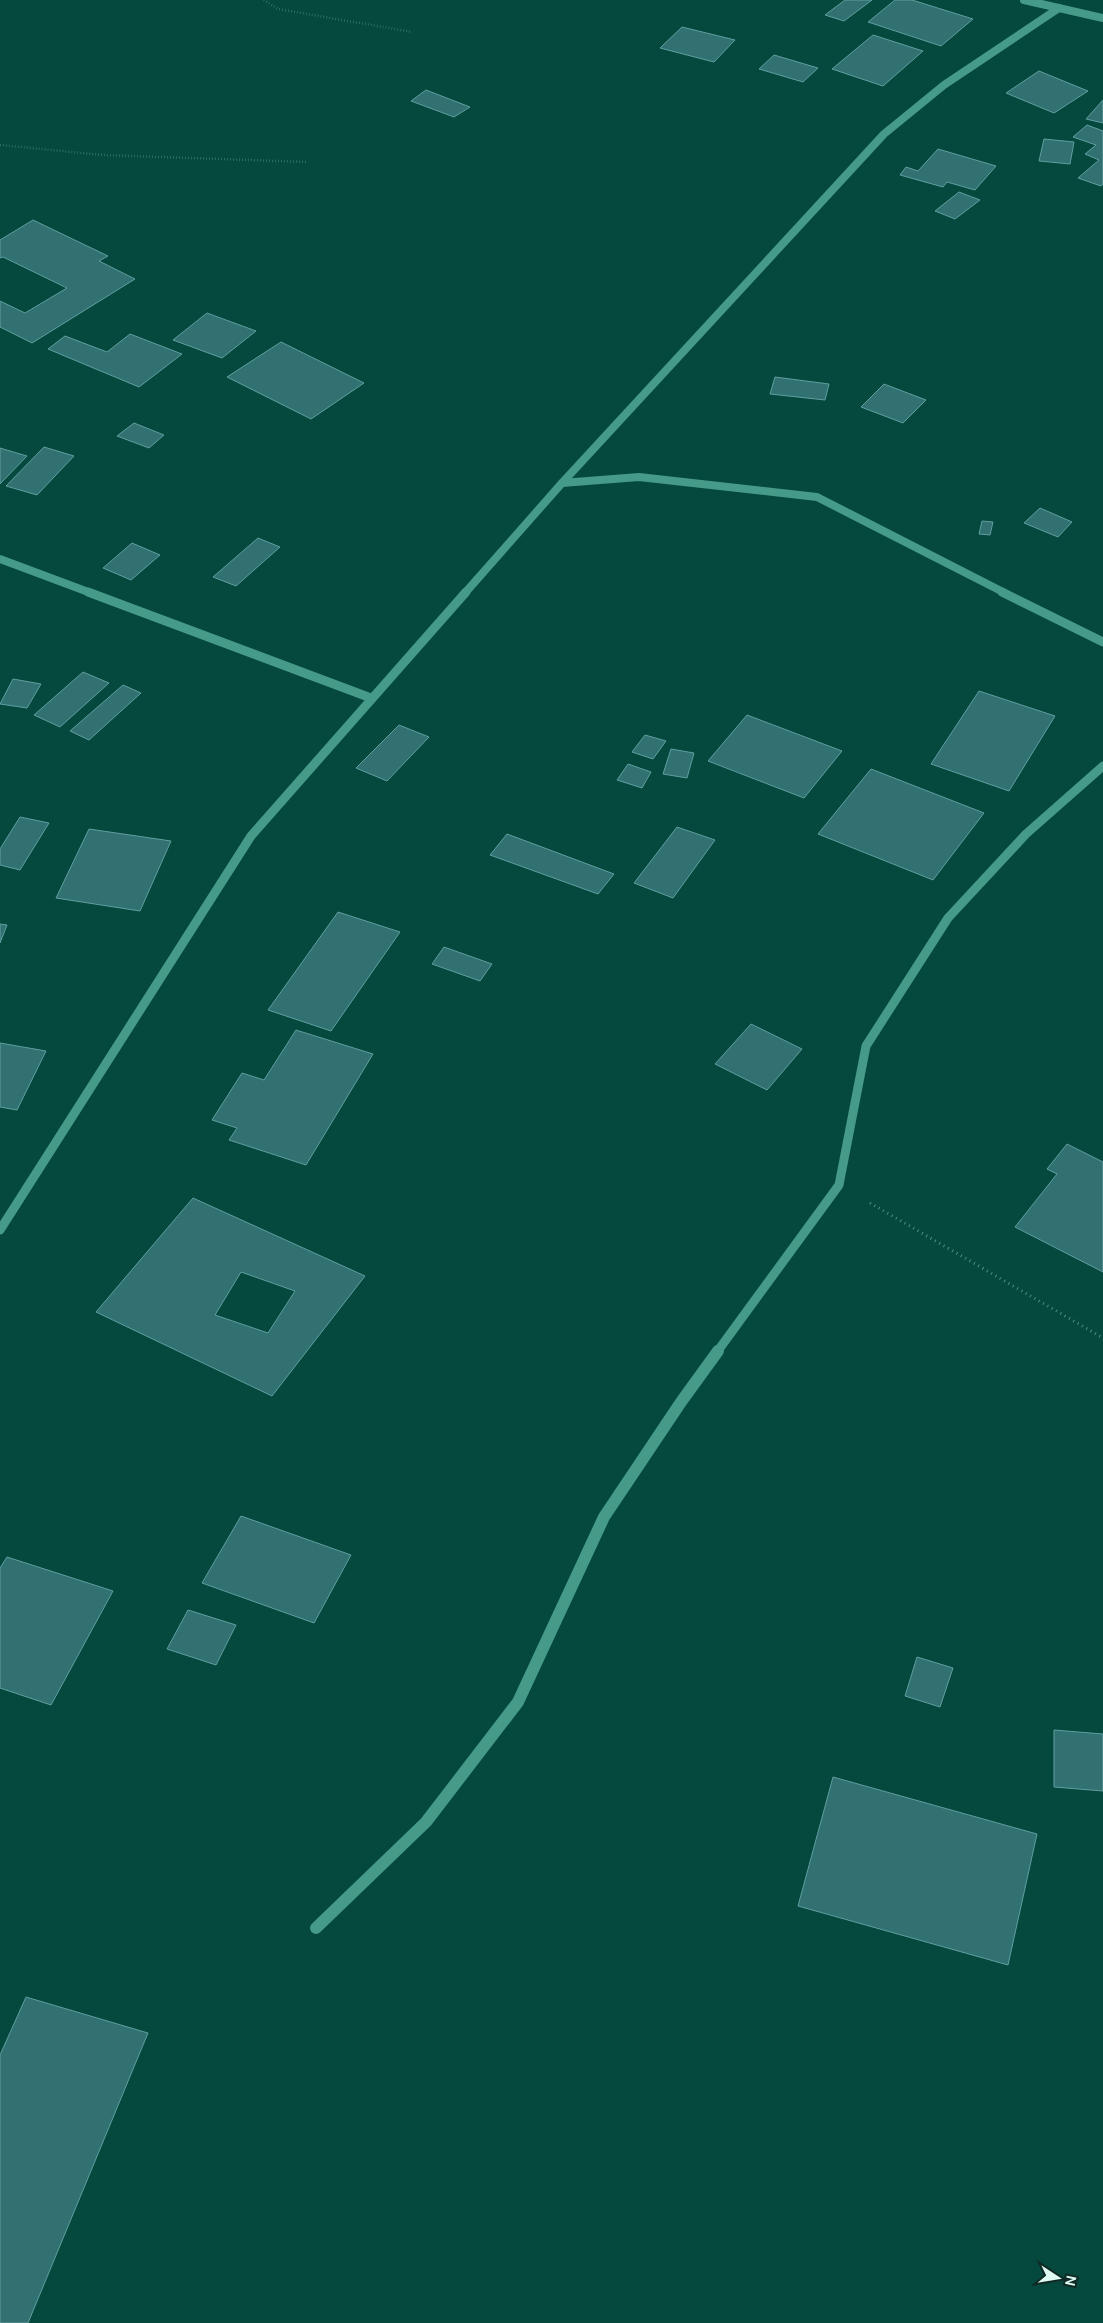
<svg xmlns="http://www.w3.org/2000/svg" width="1103" height="2323" font-family="'DM Sans',sans-serif">
<style>
.building{fill:#327172;stroke:#609ea0;fill-rule:evenodd}
.lines{fill:none;stroke-linecap:round;stroke-linejoin:round}
.path-far1{stroke:#568b81;stroke-width:2.5;stroke-dasharray:0.5 2.5;stroke-linecap:butt}
.path{stroke:#568b81;stroke-width:3;stroke-dasharray:1 4;stroke-linecap:butt}
.minor-far2{stroke:#459a88;stroke-width:8}
.minor-far1{stroke:#459a88;stroke-width:9}
.minor{stroke:#459a88;stroke-width:12}
</style>
<rect width="100%" height="100%" fill="#05483d"/>
<g class="building">
<polygon points="845,0 872,0 844,21 825,15"/>
<polygon points="895,0 912,0 973,19 941,46 868,22"/>
<polygon points="682,27 735,40 714,62 660,48"/>
<polygon points="873,35 923,51 883,86 832,69"/>
<polygon points="774,55 818,68 803,82 759,69"/>
<polygon points="1039,71 1088,91 1054,113 1006,93"/>
<polygon points="426,90 470,107 454,117 411,101"/>
<polygon points="1103,100 1103,123 1086,119"/>
<polygon points="1087,125 1103,131 1103,184 1101,186 1078,178 1099,160 1085,154 1096,145 1073,137"/>
<polygon points="1044,139 1074,142 1070,164 1039,161"/>
<polygon points="938,149 996,166 975,190 947,182 943,187 900,175 906,167 918,171"/>
<polygon points="959,192 980,200 955,219 935,211"/>
<polygon points="33,220 108,256 99,261 135,279 32,343 0,327 0,301 25,313 67,288 3,257 0,258 0,240"/>
<polygon points="207,313 256,331 222,358 173,340"/>
<polygon points="130,334 182,354 139,387 48,349 65,336 107,352"/>
<polygon points="281,342 364,383 311,419 227,377"/>
<polygon points="775,377 829,384 825,400 770,394"/>
<polygon points="884,384 926,400 903,423 861,407"/>
<polygon points="134,423 164,435 149,448 117,436"/>
<polygon points="44,447 74,456 37,495 6,486"/>
<polygon points="0,448 27,456 0,484"/>
<polygon points="1040,508 1072,522 1058,537 1024,523"/>
<polygon points="982,521 993,522 990,535 979,534"/>
<polygon points="258,538 280,547 236,586 213,577"/>
<polygon points="132,543 160,555 131,580 103,568"/>
<polygon points="83,672 109,683 60,727 34,715"/>
<polygon points="13,679 41,684 27,708 0,704"/>
<polygon points="123,685 141,693 89,740 70,731"/>
<polygon points="979,691 1055,716 1009,791 931,764"/>
<polygon points="747,715 842,751 804,798 708,761"/>
<polygon points="399,725 429,737 387,781 356,768"/>
<polygon points="645,735 666,741 653,759 632,752"/>
<polygon points="671,749 694,753 687,778 663,774"/>
<polygon points="628,764 651,772 642,788 617,780"/>
<polygon points="871,769 984,813 933,880 818,834"/>
<polygon points="20,817 49,823 20,870 0,865 0,849"/>
<polygon points="677,827 715,840 673,898 634,883"/>
<polygon points="89,829 171,841 140,911 56,898"/>
<polygon points="507,834 614,874 598,894 490,855"/>
<polygon points="338,912 400,932 331,1031 268,1010"/>
<polygon points="0,924 7,925 0,943"/>
<polygon points="444,947 492,964 480,981 432,964"/>
<polygon points="751,1024 802,1049 767,1090 715,1064"/>
<polygon points="296,1030 373,1054 306,1165 229,1140 237,1128 212,1120 242,1073 264,1080"/>
<polygon points="0,1043 46,1051 17,1110 0,1107"/>
<polygon points="1067,1144 1103,1162 1103,1272 1015,1227 1057,1174 1047,1169"/>
<path d="M 193,1198 L 365,1276 L 272,1396 L 96,1312 ZM 241,1272 L 295,1291 L 268,1333 L 215,1315 Z"/>
<polygon points="241,1516 351,1555 314,1623 202,1583"/>
<polygon points="7,1557 113,1591 51,1705 0,1688 0,1568"/>
<polygon points="188,1610 236,1625 216,1665 167,1649"/>
<polygon points="917,1657 953,1668 940,1707 905,1696"/>
<polygon points="1054,1730 1103,1734 1103,1791 1054,1787"/>
<polygon points="833,1777 1037,1834 1008,1965 798,1906"/>
<polygon points="26,1997 148,2033 28,2323 0,2323 0,2055"/>
</g>
<g class="lines">
<g class="path-far1">
<polyline points="264,0 278,9 412,32"/>
<polyline points="0,145 103,155 308,162"/>
</g>
<polyline class="path" points="870,1203 1103,1338"/>
<g class="minor-far2">
<polyline points="1024,0 1103,18"/>
<polyline points="562,483 884,134 944,85 1059,8"/>
<polyline points="0,559 91,593"/>
<polyline points="465,593 562,483 639,477 817,497 1005,593"/>
</g>
<g class="minor-far1">
<polyline points="88,592 371,698"/>
<polyline points="1002,592 1103,642"/>
<polyline points="0,1230 251,836 466,592"/>
<polyline points="717,1352 839,1185 866,1046 948,918 1026,834 1103,766"/>
</g>
<polyline class="minor" points="316,1928 426,1822 518,1702 604,1517 681,1402 718,1351"/>
</g>
<g transform="translate(1058 2278) rotate(102)" stroke="#112924" stroke-width="4" paint-order="stroke">
<path d="M0-4L9 19L0 12L-9 19Z" fill="#defcf3"/>
<text y="-8" font-size="14" font-weight="bold" text-anchor="middle" fill="#defcf3">N</text>
</g>
</svg>
